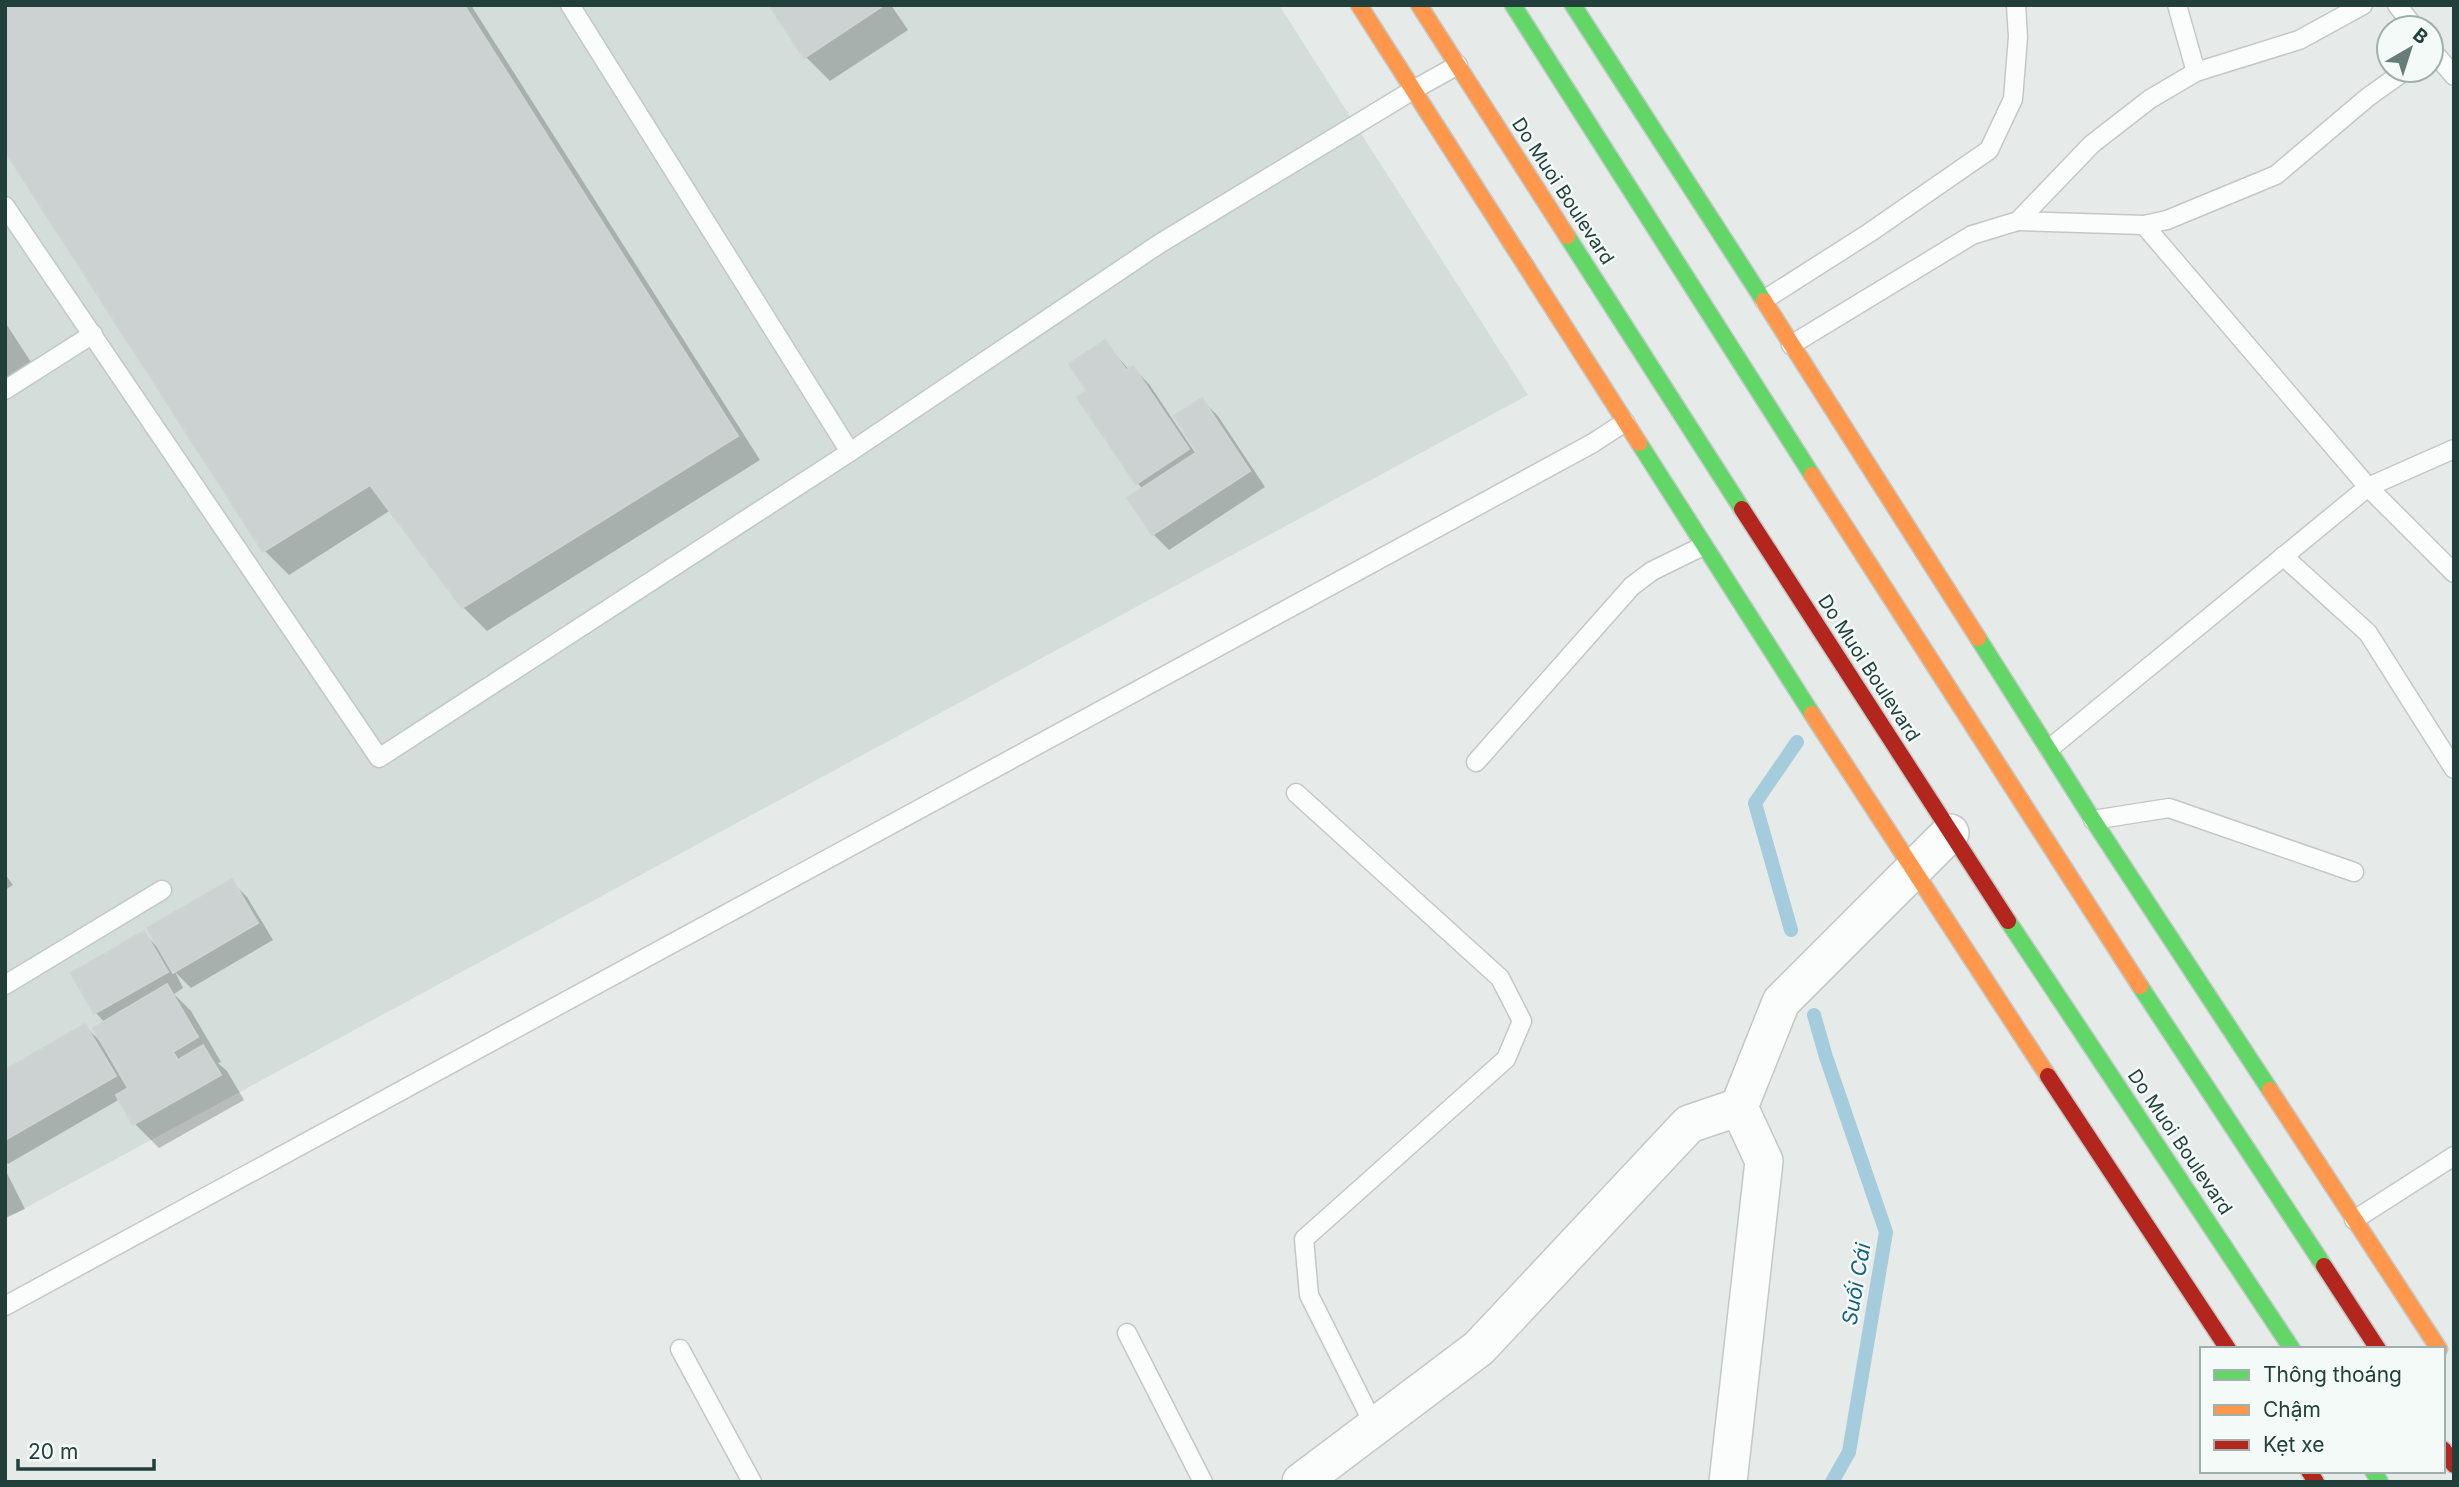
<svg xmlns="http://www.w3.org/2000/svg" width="2459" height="1487" font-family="Inter,sans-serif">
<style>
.built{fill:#d3ddda}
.shadow{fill:#0003}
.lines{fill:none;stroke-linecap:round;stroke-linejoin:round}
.stream{stroke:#a4ccdc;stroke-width:14}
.building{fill:#ccd2d1;stroke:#ced4d2;stroke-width:2}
.lane-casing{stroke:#c3c8c6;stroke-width:21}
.street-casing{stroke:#c3c8c6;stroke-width:40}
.fast-casing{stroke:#c1cac9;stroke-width:19}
.slow-casing{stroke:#c1cac9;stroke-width:19}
.jam-casing{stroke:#c1cac9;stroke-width:19}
.lane{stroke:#fbfcfc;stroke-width:18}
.street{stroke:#fbfcfc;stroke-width:37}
.fast{stroke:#63d668;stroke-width:16}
.slow{stroke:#ff974d;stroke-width:16}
.jam{stroke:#b3261e;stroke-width:16}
.labels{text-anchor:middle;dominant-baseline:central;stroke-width:5;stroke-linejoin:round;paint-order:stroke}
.street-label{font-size:19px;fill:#21403c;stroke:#f4faf8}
.water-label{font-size:21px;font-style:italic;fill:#166181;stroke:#f4faf8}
</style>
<rect width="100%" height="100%" fill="#e6ebe9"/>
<polygon class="built" points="5,5 1279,5 1528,395 5,1219"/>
<g class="shadow">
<polygon points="5,5 471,5 760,460 487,631 463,607 391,510 289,575 265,551"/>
<polygon points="771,5 891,5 908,30 830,81 806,57"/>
<polygon points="5,322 40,376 5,398"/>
<polygon points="1105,342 1129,370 1133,368 1149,384 1196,454 1199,452 1202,400 1218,416 1265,487 1169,550 1153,534 1143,489 1137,483 1090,391"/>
<polygon points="5,874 13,885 5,890"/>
<polygon points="231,881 247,897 273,940 191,988 175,972 183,988 174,994 191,1011 221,1062 218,1063 227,1071 244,1100 159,1148 135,1124 120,1099 8,1164 5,1161 5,1072 85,1026 104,1045 105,1023 96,1013 73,973 144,933 159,949"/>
<polygon points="5,1169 25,1209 5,1218"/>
</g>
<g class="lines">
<g class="stream">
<polyline points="1791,930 1755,803 1797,742"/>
<polyline points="1814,1015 1826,1057 1886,1232 1849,1452 1832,1482"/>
</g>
</g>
<g class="building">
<polygon points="5,5 464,5 738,436 462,608 370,485 263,552 5,151"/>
<polygon points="769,5 884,5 804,58"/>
<polygon points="1105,340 1126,370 1133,366 1189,449 1136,484 1077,397 1087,391 1069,364"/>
<polygon points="1202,398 1250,471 1152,535 1127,498 1197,452 1174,416"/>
<polygon points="232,879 258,923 173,973 147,928"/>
<polygon points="144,931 168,972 94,1014 71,973"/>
<polygon points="167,984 198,1037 173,1052 178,1060 203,1045 221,1075 133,1125 116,1095 128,1088 93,1028"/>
<polygon points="85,1024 116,1076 5,1140 5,1070"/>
</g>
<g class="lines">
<defs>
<g id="lane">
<polyline points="570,5 850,452"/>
<polyline points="2177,5 2196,72"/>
<polyline points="2397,5 2415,28"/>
<polyline points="2431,49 2454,76"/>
<polyline points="5,206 379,758 850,452 1159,244 1413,90 1458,65"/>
<polyline points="2018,221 2144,225 2167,220 2276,175 2368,97 2406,70"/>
<polyline points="2144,225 2368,487 2454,573"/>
<polyline points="1764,300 1869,233 1989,150 2013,99 2018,37 2016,5"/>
<polyline points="1791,345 1972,235 2018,221 2092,144 2150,99 2196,72 2299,40 2363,5"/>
<polyline points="5,390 93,334"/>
<polyline points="2283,556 2368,633 2454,769"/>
<polyline points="2049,749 2368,487 2454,449"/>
<polyline points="1476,762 1632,586 1652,571 1703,546"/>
<polyline points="1296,793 1500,978 1522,1021 1506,1059 1304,1239 1309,1295 1375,1427"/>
<polyline points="2093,820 2169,808 2354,872"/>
<polyline points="5,985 162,890"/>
<polyline points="2354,1220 2454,1156"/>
<polyline points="5,1306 1593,443 1625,422"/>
<polyline points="1127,1333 1203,1482"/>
<polyline points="680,1349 752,1482"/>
</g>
<g id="street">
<polyline points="1301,1482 1479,1348 1689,1124 1739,1107"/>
<polyline points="1728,1482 1764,1161 1739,1107 1781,1002 1950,833"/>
</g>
<g id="fast">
<polyline points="1513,5 1812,475"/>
<polyline points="1573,5 1764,301"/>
<polyline points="1567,236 1742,509"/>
<polyline points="1639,443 1812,714"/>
<polyline points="1978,638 2093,820 2270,1090"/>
<polyline points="2008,921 2292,1349"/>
<polyline points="2140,986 2324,1266"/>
<polyline points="2373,1471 2380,1482"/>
</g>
<g id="slow">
<polyline points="1359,5 1639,443"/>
<polyline points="1419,5 1567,236"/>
<polyline points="1764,301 1978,638"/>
<polyline points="1812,475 2140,986"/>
<polyline points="1812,714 2048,1076"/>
<polyline points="2270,1090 2439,1349"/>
</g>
<g id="jam">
<polyline points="1742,509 2008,921"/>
<polyline points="2048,1076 2228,1349"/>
<polyline points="2324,1266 2378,1349"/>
<polyline points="2443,1449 2454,1465"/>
<polyline points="2309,1471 2316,1482"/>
</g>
</defs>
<use href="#lane" class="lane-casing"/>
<use href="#street" class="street-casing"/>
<use href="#fast" class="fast-casing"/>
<use href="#slow" class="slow-casing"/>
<use href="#jam" class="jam-casing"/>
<use href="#lane" class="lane"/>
<use href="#street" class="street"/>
<use href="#fast" class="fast"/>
<use href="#slow" class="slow"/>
<use href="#jam" class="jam"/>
</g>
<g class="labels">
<g class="street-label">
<text transform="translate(1563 191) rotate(57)">Do Muoi Boulevard</text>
<text transform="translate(1869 668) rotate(57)">Do Muoi Boulevard</text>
<text transform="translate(2180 1142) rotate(56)">Do Muoi Boulevard</text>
</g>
<g class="water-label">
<text transform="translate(1856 1284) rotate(-80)">Suối Cái</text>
</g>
</g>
<rect width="2459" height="1487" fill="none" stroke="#21403c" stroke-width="14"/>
<rect x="2200" y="1347" width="245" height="126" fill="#f4faf8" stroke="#a0b0ad" stroke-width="2"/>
<rect x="2214" y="1370" width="35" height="10" fill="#63d668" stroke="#a0b0ad" stroke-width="2"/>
<text x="2263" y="1382" font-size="21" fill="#21403c">Thông thoáng</text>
<rect x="2214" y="1405" width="35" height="10" fill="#ff974d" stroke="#a0b0ad" stroke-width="2"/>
<text x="2263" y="1417" font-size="21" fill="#21403c">Chậm</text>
<rect x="2214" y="1440" width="35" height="10" fill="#b3261e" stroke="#a0b0ad" stroke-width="2"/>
<text x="2263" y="1452" font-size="21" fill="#21403c">Kẹt xe</text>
<g transform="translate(2410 49) rotate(39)"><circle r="33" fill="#f4faf8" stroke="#a0b0ad" stroke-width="2"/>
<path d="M0-5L12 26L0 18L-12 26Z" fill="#667c79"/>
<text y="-10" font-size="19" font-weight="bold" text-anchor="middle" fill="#21403c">B</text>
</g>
<path d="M18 1459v10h136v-10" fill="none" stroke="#21403c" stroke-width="3.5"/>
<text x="28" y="1459" font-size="21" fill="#21403c" stroke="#f4faf8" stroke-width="5" paint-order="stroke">20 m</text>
</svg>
